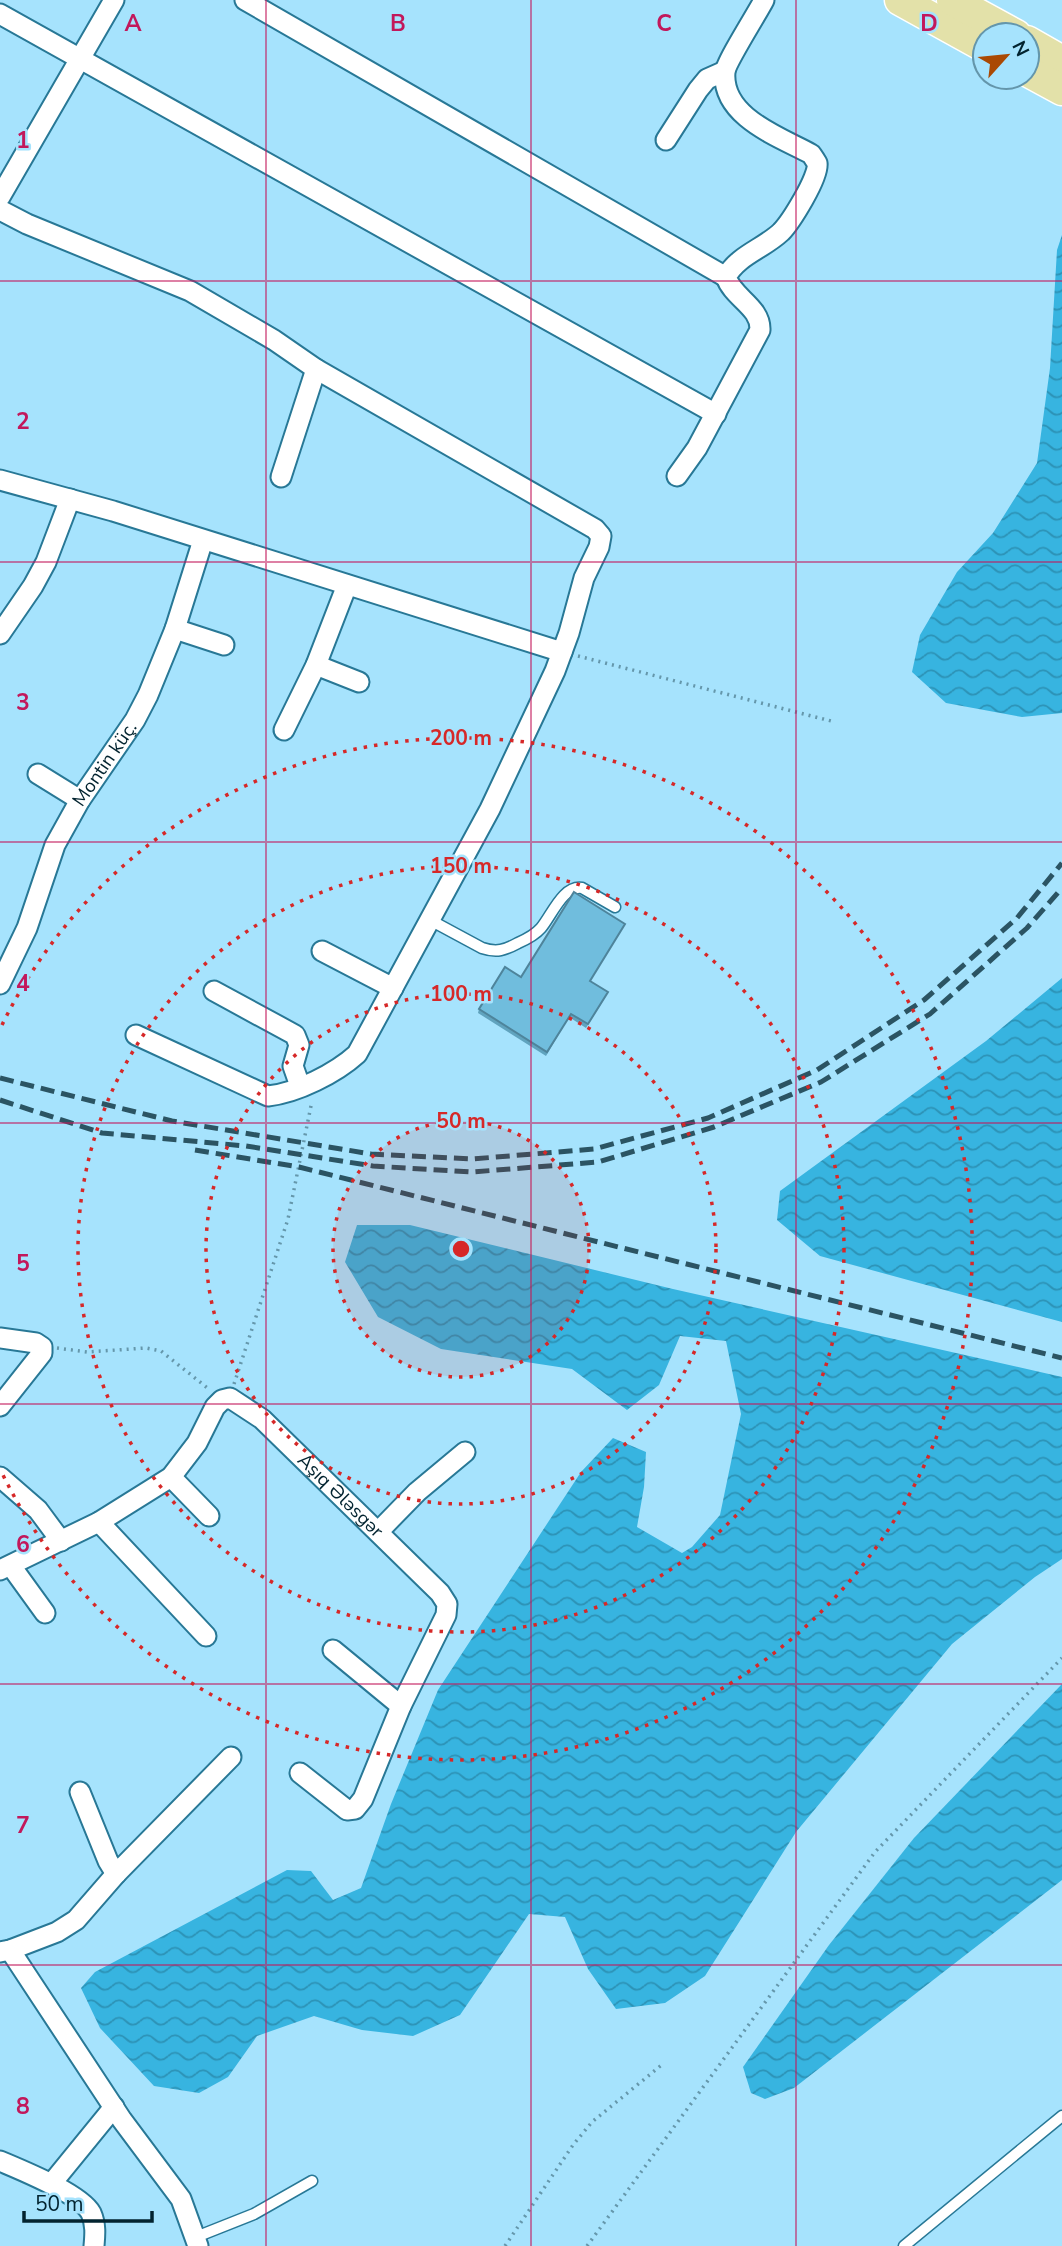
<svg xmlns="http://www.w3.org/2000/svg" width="1062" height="2246" font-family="'Nunito Sans',sans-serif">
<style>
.water{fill:url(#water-waves)}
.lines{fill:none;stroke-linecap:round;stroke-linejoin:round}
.service-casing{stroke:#287896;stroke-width:13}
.minor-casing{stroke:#287896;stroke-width:23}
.primary-casing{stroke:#fff;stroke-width:33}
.path{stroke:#6597ab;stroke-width:3.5;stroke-dasharray:2 5;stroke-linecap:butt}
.service{stroke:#fff;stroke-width:10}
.minor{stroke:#fff;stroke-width:19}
.primary{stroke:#e3e1a9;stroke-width:30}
.rail{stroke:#2b5463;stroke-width:5;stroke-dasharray:14 7;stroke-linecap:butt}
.wall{fill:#60a3be}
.building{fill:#70bddd;stroke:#4e849b;stroke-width:2}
.grid{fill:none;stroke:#c2185b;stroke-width:2;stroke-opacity:0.55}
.ring{fill:none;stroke:#d62828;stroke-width:3.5;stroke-dasharray:3.5 7}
.labels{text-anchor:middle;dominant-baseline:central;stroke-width:5;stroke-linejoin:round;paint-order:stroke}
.street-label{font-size:19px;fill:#02232f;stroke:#a6e3fd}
.grid-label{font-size:23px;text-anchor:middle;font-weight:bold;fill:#c2185b;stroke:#a6e3fd;stroke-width:5;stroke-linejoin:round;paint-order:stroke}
.centre{fill:#d62828;stroke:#a6e3fd;stroke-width:3.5}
.ring-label{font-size:21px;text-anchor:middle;font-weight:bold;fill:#d62828;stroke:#a6e3fd;stroke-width:5;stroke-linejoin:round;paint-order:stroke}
</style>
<defs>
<pattern id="water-waves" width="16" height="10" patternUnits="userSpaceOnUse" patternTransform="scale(1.75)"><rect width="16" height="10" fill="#37b4e0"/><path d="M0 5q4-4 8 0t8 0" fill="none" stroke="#2c92b6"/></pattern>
</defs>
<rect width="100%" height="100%" fill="#a6e3fd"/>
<g class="water">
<polygon points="1062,235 1062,713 1022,717 946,703 912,672 920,635 957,572 993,533 1037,463 1050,368 1057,250"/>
<polygon points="1062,978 1062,1322 820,1256 777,1220 780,1191 986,1041"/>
<polygon points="357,1225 410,1225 673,1289 1062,1377 1062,1559 1035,1577 952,1644 796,1832 705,1976 665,2003 616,2009 588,1969 565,1917 529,1914 460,2015 413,2036 362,2030 314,2016 257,2036 228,2077 199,2093 154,2086 100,2028 81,1988 95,1972 287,1870 311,1871 333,1900 361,1888 391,1804 438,1690 581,1472 613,1438 646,1452 644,1487 637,1527 682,1553 692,1547 720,1515 741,1414 726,1341 680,1336 659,1385 627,1410 572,1369 441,1349 378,1317 345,1262"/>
<polygon points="1062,1684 1062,1880 794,2088 765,2099 751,2093 743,2067 829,1945 914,1838"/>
</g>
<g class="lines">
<defs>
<g id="service">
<path d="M 430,920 L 482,948 C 497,953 505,950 518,943 C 527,939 535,935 541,928 C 552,915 563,885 582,888 L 615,907"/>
<polyline points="196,2237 254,2214 312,2181"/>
<polyline points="904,2246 1062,2116"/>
</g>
<g id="minor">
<polyline points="245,0 726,277"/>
<polyline points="0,14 716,414"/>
<polyline points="666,140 698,90 707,79 725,71"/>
<polyline points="0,197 114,0"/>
<path d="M 0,210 L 27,224 L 190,291 L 274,340 L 316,369 L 595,529 L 601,536 L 599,547 L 584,578 L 569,633 L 555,671 L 490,809 L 357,1054 C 336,1073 297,1093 268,1096 L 136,1035"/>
<path d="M 677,476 L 697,448 L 760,330 C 761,307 733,298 726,277 C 738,255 763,249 781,232 C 790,223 820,176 817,163 C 817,163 812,155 811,154 C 780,137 721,117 725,72 C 726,62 758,12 764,0"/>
<polyline points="281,477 316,369"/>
<polyline points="0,480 113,511 562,652"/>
<polyline points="175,629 224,645"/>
<polyline points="0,634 33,586 46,562 70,499"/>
<polyline points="316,665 359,682"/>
<polyline points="284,730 316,665 347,585"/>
<polyline points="38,774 80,800"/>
<polyline points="322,951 393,988"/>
<path id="s1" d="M 0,984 L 27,928 L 55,845 L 80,800 L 135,720 L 148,695 L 175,629 L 203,540"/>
<polyline points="214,991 295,1035 299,1045 293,1066 300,1086"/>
<polyline points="0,1338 36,1343 42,1347 42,1353 0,1406"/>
<polyline points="0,1477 38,1510 61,1541"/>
<polyline points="171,1477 209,1516"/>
<polyline points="99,1522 206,1636"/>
<polyline points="378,1532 417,1492 465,1452"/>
<polyline points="11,1566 45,1613"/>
<path id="s2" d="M 0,1570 L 99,1522 L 171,1477 L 197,1443 L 215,1407 L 222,1400 L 230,1398 L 262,1419 L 440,1593 L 447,1604 L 446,1615 L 401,1706 L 363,1799 L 355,1809 L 347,1810 L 300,1773"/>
<polyline points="333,1650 401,1706"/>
<polyline points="80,1792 108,1861 116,1874"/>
<polyline points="10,1950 122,2120 181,2199 198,2246"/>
<polyline points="0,1952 10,1950 57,1932 76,1920 116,1874 231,1757"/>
<path d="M 0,2161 C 21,2170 81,2194 91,2213 C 96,2224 95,2235 94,2246"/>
<polyline points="52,2183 114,2107"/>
</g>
<g id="primary">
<polyline points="900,0 985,47"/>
<polyline points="952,0 1016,35"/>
<polyline points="1027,41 1062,61"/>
<polyline points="1027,71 1062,90"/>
</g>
</defs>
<use href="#service" class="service-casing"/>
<use href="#minor" class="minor-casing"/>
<use href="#primary" class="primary-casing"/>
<g class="path">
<polyline points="578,656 835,722"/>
<polyline points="57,1348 87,1352 146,1348 161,1351 210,1390"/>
<polyline points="234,1384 288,1219 312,1101"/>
<polyline points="505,2246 573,2145 592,2122 664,2063"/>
<polyline points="587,2246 875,1852 1062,1658"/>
</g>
<use href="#service" class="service"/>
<use href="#minor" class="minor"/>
<use href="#primary" class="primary"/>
<g class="rail">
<polyline points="0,1078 172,1121 371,1154 472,1159 594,1149 708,1118 817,1070 924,1000 1017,918 1062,863"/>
<polyline points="0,1100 102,1133 246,1146 373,1166 472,1172 598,1162 714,1127 821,1082 930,1014 1027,928 1062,888"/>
<polyline points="195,1150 299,1167 1062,1358"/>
</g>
</g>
<polygon class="wall" points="625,924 590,981 606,996 586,1028 569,1017 546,1056 478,1013 479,1009 521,977"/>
<polygon class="building" points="574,892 625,924 590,981 608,992 588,1024 571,1014 547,1052 479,1009 505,967 521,977"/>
<path class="grid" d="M 266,0 L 266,2246M 531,0 L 531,2246M 796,0 L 796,2246M 0,281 L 1062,281M 0,562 L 1062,562M 0,842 L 1062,842M 0,1123 L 1062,1123M 0,1404 L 1062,1404M 0,1684 L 1062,1684M 0,1965 L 1062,1965"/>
<circle cx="461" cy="1249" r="128" fill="#d62828" fill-opacity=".12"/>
<g class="ring">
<circle cx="461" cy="1249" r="128"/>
<circle cx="461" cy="1249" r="255"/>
<circle cx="461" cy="1249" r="383"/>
<path d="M2 1025A511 511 0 1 1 2 1473"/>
</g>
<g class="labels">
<g class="street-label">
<text stroke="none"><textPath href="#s1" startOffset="245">Montin küç.</textPath></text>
<text stroke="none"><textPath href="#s2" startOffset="444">Aşıq Ələsgər</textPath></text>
</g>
</g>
<g class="grid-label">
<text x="133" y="31">A</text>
<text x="398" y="31">B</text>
<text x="664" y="31">C</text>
<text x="929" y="31">D</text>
<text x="23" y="148">1</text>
<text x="23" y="429">2</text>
<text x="23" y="710">3</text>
<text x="23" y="991">4</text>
<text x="23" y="1271">5</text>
<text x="23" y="1552">6</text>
<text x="23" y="1833">7</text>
<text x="23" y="2114">8</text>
</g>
<circle cx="461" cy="1249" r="10" class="centre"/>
<g class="ring-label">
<text x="461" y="745">200 m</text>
<text x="461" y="873">150 m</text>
<text x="461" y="1001">100 m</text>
<text x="461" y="1128">50 m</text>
</g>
<g transform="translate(1006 56) rotate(63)"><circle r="33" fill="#a6e3fd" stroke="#6496ab" stroke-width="2"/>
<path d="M0-5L12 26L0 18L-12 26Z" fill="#aa4903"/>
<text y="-10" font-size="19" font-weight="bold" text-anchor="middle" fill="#02232f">N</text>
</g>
<path d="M24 2211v10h128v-10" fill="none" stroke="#02232f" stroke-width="3.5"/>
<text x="35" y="2211" font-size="21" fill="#02232f" stroke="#a6e3fd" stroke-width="5" paint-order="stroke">50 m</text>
</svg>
